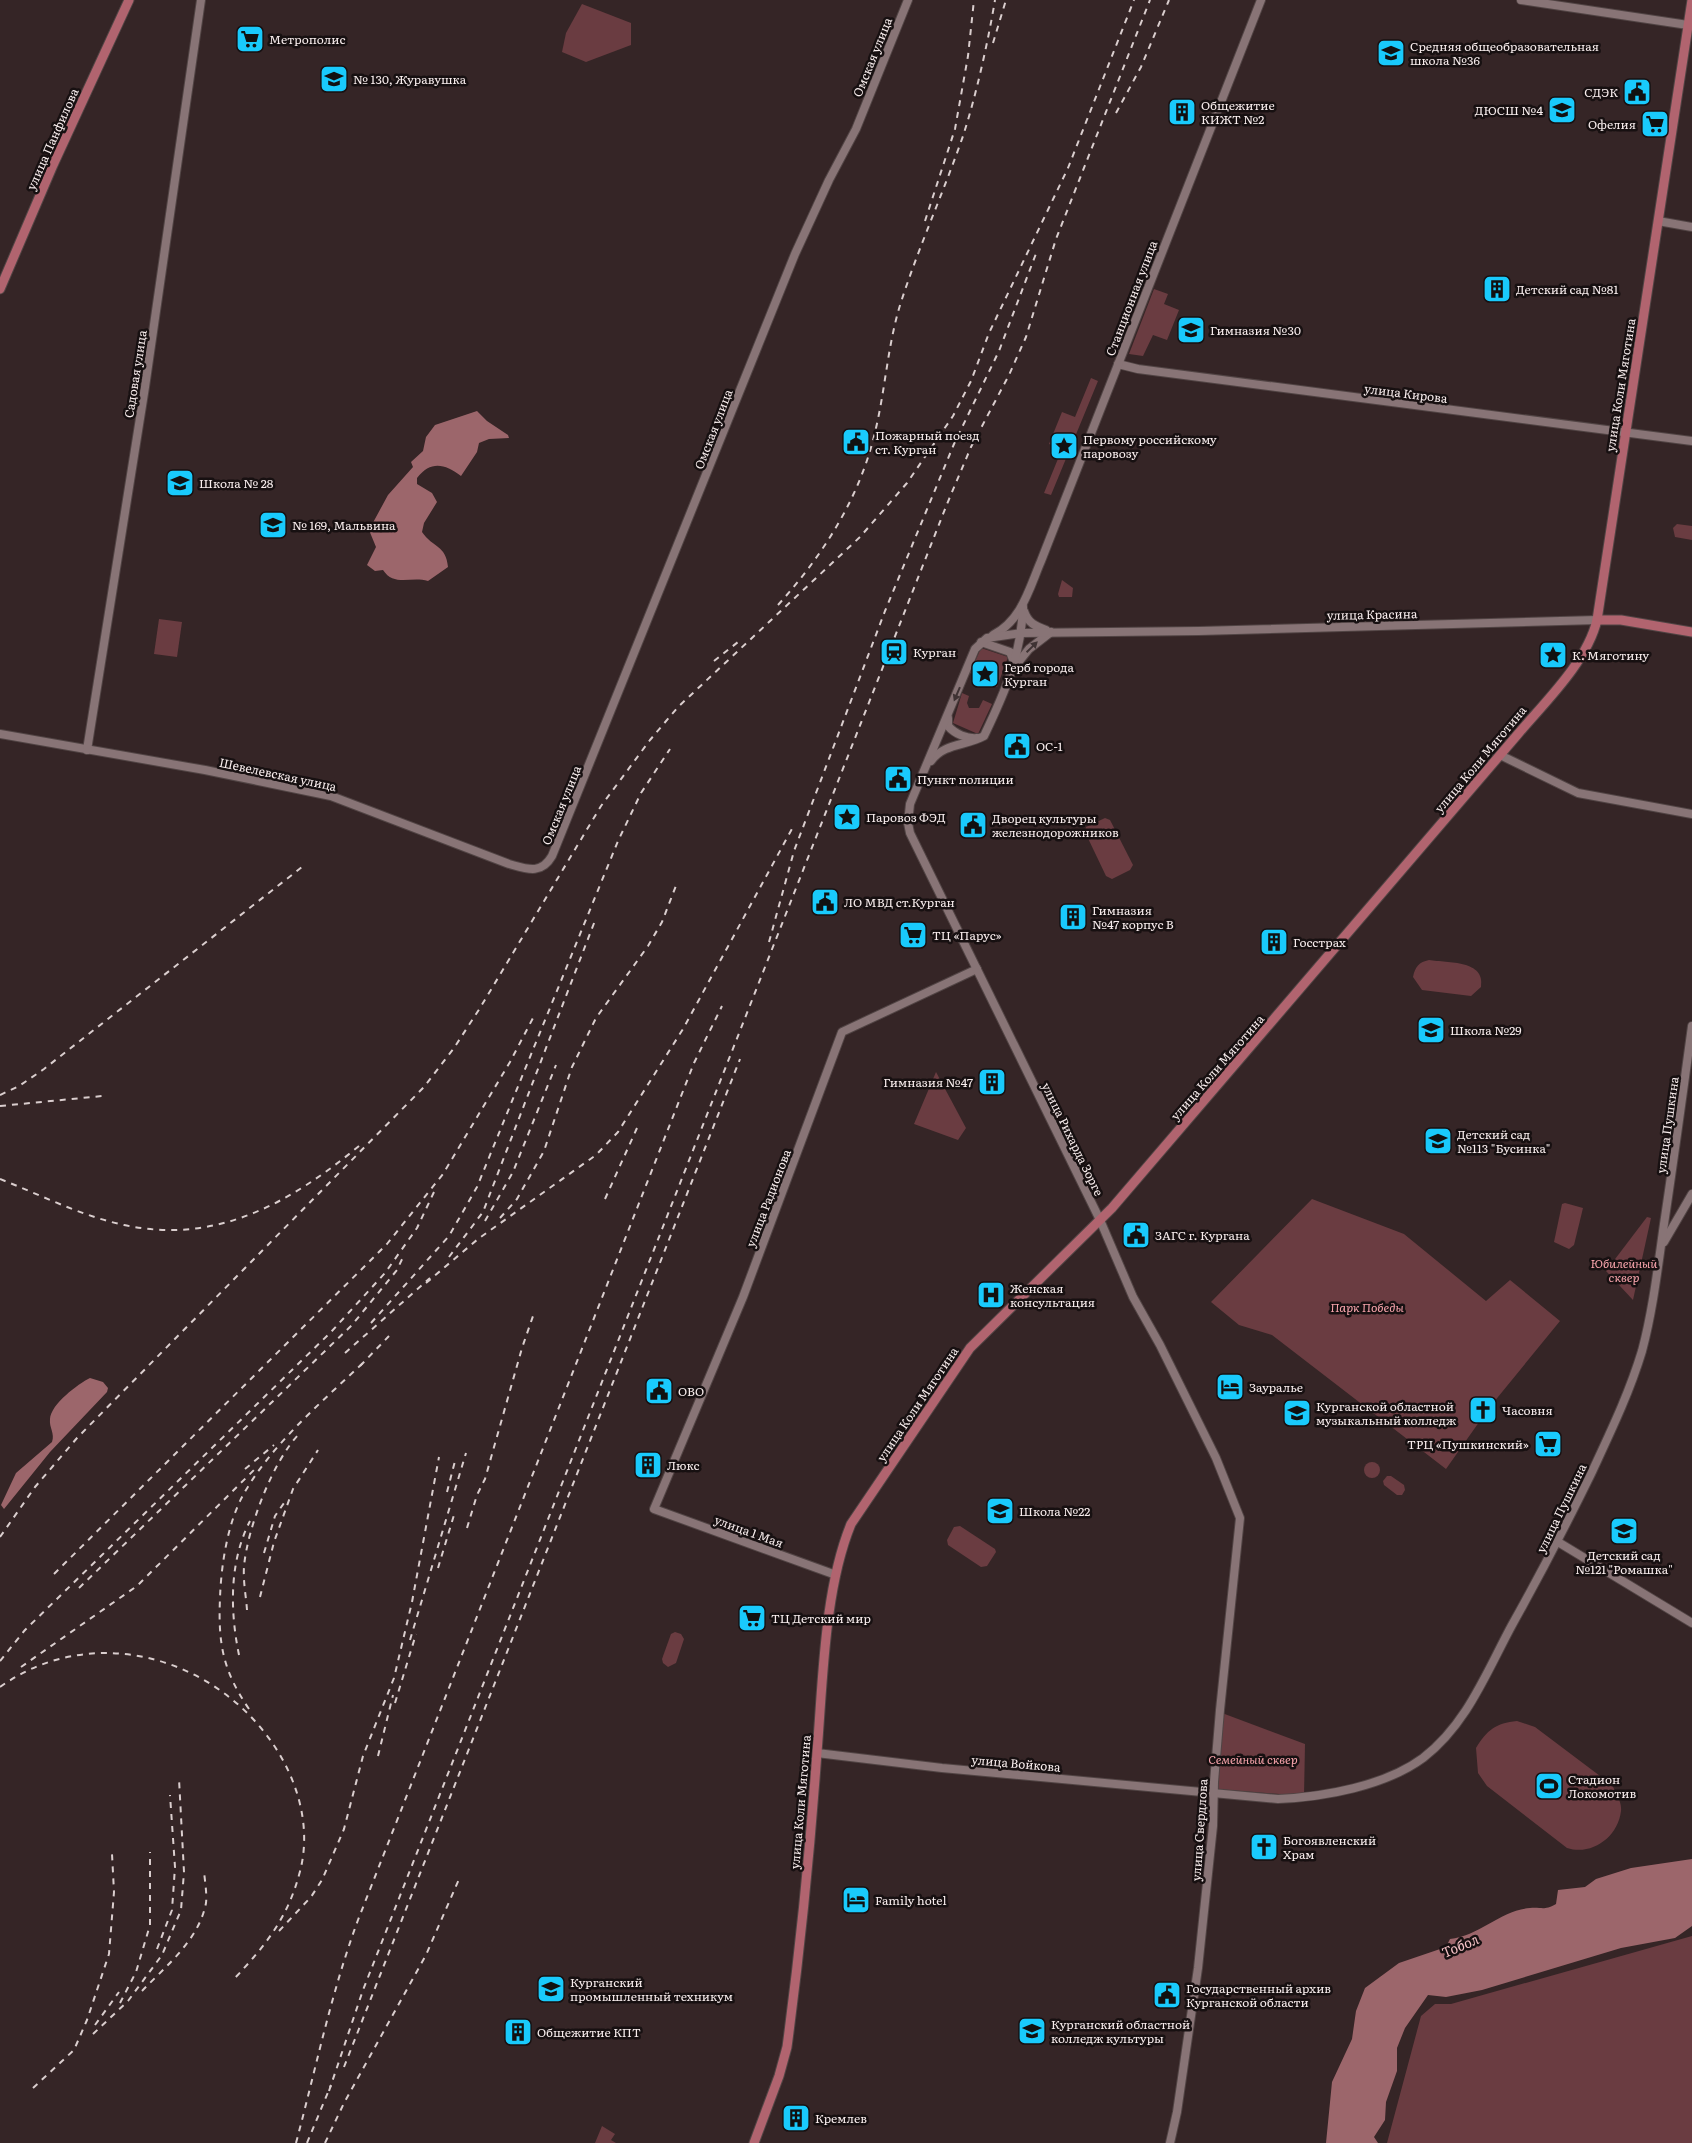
<svg xmlns="http://www.w3.org/2000/svg" width="1692" height="2143" font-family="Literata,serif">
<style>
.green{fill:#6a3c41}
.water{fill:#9c666b}
.lines{fill:none;stroke-linecap:round;stroke-linejoin:round}
.secondary-casing{stroke:#514444;stroke-width:10}
.primary-casing{stroke:#514444;stroke-width:11}
.secondary{stroke:#887476;stroke-width:8}
.primary{stroke:#b1646f;stroke-width:9}
.rail{stroke:#dacece;stroke-width:2;stroke-dasharray:6 6;stroke-linecap:butt}
.oneway{fill:#3f3334}
.labels{text-anchor:middle;dominant-baseline:central;stroke-width:5;stroke-linejoin:round;paint-order:stroke}
.poi-label{font-size:12px;fill:#f8eded;stroke:#171011;text-anchor:start}
.street-label{font-size:12px;fill:#f8eded;stroke:#171011}
.park-label{font-size:12px;font-style:italic;fill:#f8a4ac;stroke:#171011}
.water-label{font-size:14px;font-style:italic;fill:#f7c3c7;stroke:#171011}
</style>
<rect width="100%" height="100%" fill="#352526"/>
<g class="green">
<polygon points="582,4 631,23 631,45 586,62 562,52 566,33"/>
<polygon points="1154,289 1168,294 1164,304 1179,310 1167,340 1153,335 1143,356 1129,354"/>
<polygon points="1091,378 1098,381 1051,495 1044,493 1062,449 1049,444 1062,412 1075,417"/>
<polygon points="1677,524 1692,526 1692,540 1675,537 1673,528"/>
<polygon points="1062,580 1073,588 1072,597 1059,597 1058,594"/>
<polygon points="159,619 182,622 177,657 154,654"/>
<polygon points="981,648 1008,657 997,687 991,685 992,682 990,681 993,673 991,668 985,665 979,669 976,676 970,673"/>
<polygon points="962,693 969,696 967,703 969,708 979,708 983,700 992,704 978,734 953,723"/>
<polygon points="1105,818 1110,820 1133,865 1130,870 1112,879 1106,876 1085,832 1086,827"/>
<path d="M 1429,960 C 1448,963 1486,960 1481,987 L 1471,996 L 1422,990 L 1413,977 C 1415,967 1419,962 1429,960 Z"/>
<polygon points="936,1072 966,1128 958,1140 914,1124"/>
<polygon points="1312,1199 1404,1234 1486,1301 1510,1280 1560,1321 1489,1408 1446,1469 1272,1335 1239,1325 1211,1302"/>
<polygon points="1565,1203 1583,1208 1574,1245 1569,1249 1554,1242 1562,1204"/>
<polygon points="1647,1217 1651,1218 1633,1300 1606,1271"/>
<circle cx="1372" cy="1470" r="8"/>
<polygon points="1387,1476 1391,1476 1404,1485 1405,1490 1402,1495 1397,1495 1384,1485 1383,1481"/>
<polygon points="960,1526 995,1549 996,1552 987,1566 981,1567 948,1545 947,1540 954,1527"/>
<polygon points="675,1632 681,1634 684,1639 676,1663 668,1667 663,1663 662,1659 671,1634"/>
<polygon points="1222,1713 1305,1744 1304,1796 1216,1789"/>
<path d="M 1517,1721 L 1535,1727 L 1612,1785 C 1616,1793 1622,1802 1621,1811 C 1618,1837 1592,1856 1567,1848 L 1487,1786 L 1478,1773 L 1476,1748 C 1487,1730 1496,1723 1517,1721 Z"/>
<polygon points="1692,1936 1692,2143 1387,2143 1421,2016 1435,2004 1451,2004"/>
<polygon points="602,2126 615,2134 611,2140 616,2143 595,2143"/>
</g>
<g class="water">
<path d="M 477,411 L 487,421 L 508,435 L 509,438 L 489,439 L 479,443 L 477,452 L 461,476 C 445,464 431,460 417,478 L 417,484 L 432,493 L 437,502 L 424,523 L 422,532 C 433,548 446,545 448,567 L 428,581 C 411,576 394,587 383,570 L 375,571 L 367,565 L 376,547 L 369,530 L 388,495 L 413,467 L 411,462 L 423,451 L 426,437 L 435,425 Z"/>
<path d="M 90,1378 L 103,1382 L 108,1388 L 107,1392 L 50,1452 L 4,1509 L 1,1505 L 16,1473 L 52,1442 C 55,1433 49,1428 50,1419 C 51,1404 78,1384 90,1378 Z"/>
<path d="M 1692,1859 L 1692,1926 L 1675,1938 L 1621,1948 L 1482,1990 L 1446,1997 L 1428,1995 L 1405,2028 L 1397,2048 L 1397,2071 L 1386,2102 L 1385,2120 L 1374,2137 L 1378,2143 L 1326,2143 L 1332,2082 L 1352,2039 L 1356,2011 L 1365,1988 L 1399,1963 L 1446,1947 L 1450,1939 C 1479,1936 1501,1910 1530,1908 C 1543,1907 1543,1911 1556,1904 L 1558,1890 L 1585,1887 L 1596,1879 L 1631,1868 Z"/>
</g>
<g class="lines">
<defs>
<g id="secondary">
<polyline points="1521,0 1688,25"/>
<polyline points="1658,221 1692,227"/>
<polyline points="1118,364 1138,369 1692,441"/>
<path d="M 1024,611 C 1028,623 1035,626 1046,630"/>
<path d="M 993,635 C 1022,620 1029,589 1041,561 L 1261,0"/>
<polyline points="981,642 1010,652 1014,662"/>
<polyline points="1016,665 1029,649 1051,632"/>
<path d="M 948,718 L 948,726 C 955,734 967,739 977,738"/>
<path d="M 0,734 L 205,770 L 331,796 L 509,864 C 527,869 541,875 552,856 L 795,254 L 829,180 L 856,129 L 908,0"/>
<polyline points="87,750 145,387 201,0"/>
<polyline points="1500,755 1578,793 1692,814"/>
<path d="M 931,761 C 944,743 966,746 984,736 C 1005,692 1021,656 1023,607"/>
<polyline points="1664,1242 1692,1194"/>
<polyline points="1558,1542 1692,1623"/>
<polyline points="836,1575 654,1509 743,1297 842,1032 977,969"/>
<path d="M 817,1753 L 942,1768 L 1278,1799 C 1324,1797 1385,1786 1423,1758 C 1467,1724 1486,1673 1512,1625 C 1540,1575 1566,1525 1591,1474 C 1610,1433 1629,1394 1642,1351 C 1653,1310 1658,1266 1664,1224 C 1674,1158 1683,1092 1692,1026"/>
<polyline points="1170,2143 1177,2112 1198,1968 1213,1826 1214,1782 1220,1710 1240,1518 1216,1458 1160,1345 1133,1297 1100,1220 910,833 908,823 910,804 975,649 987,638 1021,633 1199,631 1597,620"/>
</g>
<g id="primary">
<polyline points="0,289 53,165 129,0"/>
<polyline points="1597,620 1621,620 1692,632"/>
<path d="M 754,2143 L 779,2076 L 787,2047 C 800,1950 810,1851 817,1752 C 823,1681 824,1590 851,1524 L 970,1348 L 1112,1208 L 1518,734 C 1545,702 1587,662 1597,620 L 1692,0"/>
</g>
</defs>
<use href="#secondary" class="secondary-casing"/>
<use href="#primary" class="primary-casing"/>
<use href="#secondary" class="secondary"/>
<use href="#primary" class="primary"/>
<g class="rail">
<polyline points="993,43 1006,0"/>
<polyline points="1116,113 1141,67 1169,0"/>
<polyline points="925,221 955,129 968,56 974,0"/>
<path d="M 778,605 C 824,554 861,496 876,428 C 886,385 888,341 902,299 C 920,244 944,191 963,136 C 976,96 988,42 995,0"/>
<polyline points="714,661 738,642"/>
<polyline points="769,942 794,851 885,611 954,444 999,351 1037,251"/>
<polyline points="0,1095 19,1086 44,1069 302,867"/>
<polyline points="0,1106 102,1096"/>
<path d="M 0,1179 C 41,1195 81,1216 124,1225 C 216,1245 290,1203 359,1146"/>
<polyline points="605,1199 637,1128"/>
<polyline points="500,1218 517,1199 544,1151 572,1067 596,1018 648,946 662,922 677,883"/>
<polyline points="485,1221 513,1172 556,1065"/>
<polyline points="449,1257 483,1212 596,918"/>
<polyline points="426,1283 478,1239 596,1155 618,1132 683,1029 793,827"/>
<polyline points="371,1323 449,1236 477,1187 618,841 641,793 670,749"/>
<polyline points="345,1353 430,1278"/>
<polyline points="360,1366 389,1336"/>
<polyline points="245,1469 274,1445"/>
<polyline points="447,1492 455,1461"/>
<polyline points="467,1528 477,1495 485,1479 522,1348 533,1316"/>
<polyline points="0,1537 35,1487 77,1438 424,1087 454,1048 480,1008 601,806 650,740 678,707 860,537 907,483 953,416 971,381 989,333 1068,168 1134,0"/>
<polyline points="264,1553 275,1516 284,1503"/>
<polyline points="438,1568 454,1515"/>
<polyline points="54,1574 387,1244 443,1174 510,1062 533,1018"/>
<polyline points="79,1588 352,1325 397,1270 404,1255"/>
<polyline points="260,1597 274,1542 293,1489 318,1450"/>
<path d="M 247,1610 C 246,1596 243,1581 244,1567 C 247,1529 273,1460 300,1433"/>
<polyline points="410,1640 466,1453"/>
<path d="M 239,1655 C 230,1611 229,1562 250,1521"/>
<polyline points="0,1661 25,1630 331,1332 385,1273 417,1228 434,1192"/>
<polyline points="21,1667 137,1586 257,1467"/>
<path d="M 0,1687 C 95,1619 223,1659 280,1755 C 301,1791 311,1834 299,1875 C 287,1919 265,1946 234,1979"/>
<polyline points="395,1703 416,1634"/>
<path d="M 249,1709 C 223,1671 218,1644 220,1598 C 221,1567 227,1527 241,1499 C 268,1447 323,1401 365,1361"/>
<polyline points="378,1756 393,1695"/>
<polyline points="279,1931 311,1897 322,1880 344,1829 363,1756 394,1678 412,1602 439,1457"/>
<polyline points="157,1949 172,1910 175,1867 170,1795"/>
<path d="M 142,1991 C 166,1966 199,1940 206,1903 C 207,1894 205,1881 204,1872"/>
<polyline points="120,2003 136,1972 150,1925 150,1852"/>
<polyline points="95,2025 119,1992"/>
<polyline points="93,2034 128,2001 162,1955 181,1910 184,1872 179,1779"/>
<polyline points="344,2067 740,1059"/>
<polyline points="33,2088 74,2050 87,2020 109,1954 114,1892 112,1854"/>
<polyline points="329,2091 363,1990 947,504 971,447 1009,375 1026,337 1056,239 1150,0"/>
<path d="M 296,2143 C 316,2068 331,1993 358,1920 L 694,1063 L 722,1006"/>
<polyline points="307,2143 331,2085"/>
<polyline points="325,2143 344,2103 426,1955 460,1877"/>
</g>
</g>
<defs><path id="oneway-solid" d="M-6-.8H1V-3.2L6.5 0L1 3.2V.8H-6Z" transform="scale(1.25)"/></defs>
<g class="oneway">
<use href="#oneway-solid" transform="translate(1032 647) rotate(-44)"/>
<use href="#oneway-solid" transform="translate(957 694) rotate(113)"/>
</g>
<defs>
<symbol id="supermarket-square" viewBox="-11 -11 22 22"><rect x="-9" y="-9" width="18" height="18" rx="4" fill="#19cafc" stroke="#171011"/><path d="M-6-5.5h2.5l.6 2H6L4.5 2H-2.5L-4.4-4H-6ZM-1.5 3.2a1.3 1.3 0 1 0 .1 0ZM3 3.2a1.3 1.3 0 1 0 .1 0Z" fill="#111"/></symbol>
<symbol id="school-square" viewBox="-11 -11 22 22"><rect x="-9" y="-9" width="18" height="18" rx="4" fill="#19cafc" stroke="#171011"/><path d="M0-5L7-2L0 1L-7-2ZM-4 1L0 2.5L4 1V4Q0 6-4 4Z" fill="#111"/></symbol>
<symbol id="civic-square" viewBox="-11 -11 22 22"><rect x="-9" y="-9" width="18" height="18" rx="4" fill="#19cafc" stroke="#171011"/><path d="M-.6-6.5H3V-4.5H.6V-3L4-1V1h2V6H-6V1h2V-1L-.6-3ZM-1.2 2.5V6h2.4V2.5Z" fill="#111"/></symbol>
<symbol id="building-square" viewBox="-11 -11 22 22"><rect x="-9" y="-9" width="18" height="18" rx="4" fill="#19cafc" stroke="#171011"/><path d="M-4-6H4V6H1V3H-1V6H-4ZM-2.5-4.3h1.7v1.8h-1.7ZM.8-4.3h1.7v1.8H.8ZM-2.5-1h1.7V.8h-1.7ZM.8-1h1.7V.8H.8Z" fill="#111"/></symbol>
<symbol id="sight-square" viewBox="-11 -11 22 22"><rect x="-9" y="-9" width="18" height="18" rx="4" fill="#19cafc" stroke="#171011"/><path d="M0-6L1.8-2.2L6-1.7L2.9 1.2L3.7 5.4L0 3.3L-3.7 5.4L-2.9 1.2L-6-1.7L-1.8-2.2Z" fill="#111"/></symbol>
<symbol id="station-square" viewBox="-11 -11 22 22"><rect x="-9" y="-9" width="18" height="18" rx="4" fill="#19cafc" stroke="#171011"/><path d="M-3-6H3Q5-6 5-4V2Q5 4 3 4L4.5 6H3L1.5 4h-3L-3 6H-4.5L-3 4Q-5 4-5 2V-4Q-5-6-3-6ZM-3.5-4v3h7v-3ZM-3.5 1v1.5H-2V1ZM2 1v1.5H3.5V1Z" fill="#111"/></symbol>
<symbol id="hospital-square" viewBox="-11 -11 22 22"><rect x="-9" y="-9" width="18" height="18" rx="4" fill="#19cafc" stroke="#171011"/><path d="M-5-5h3v3.5h4V-5h3V5h-3V1.5h-4V5h-3Z" fill="#111"/></symbol>
<symbol id="hotel-square" viewBox="-11 -11 22 22"><rect x="-9" y="-9" width="18" height="18" rx="4" fill="#19cafc" stroke="#171011"/><path d="M-6-4.5h1.5V1H6V5H4.5V3h-9V5H-6ZM-4 0a1.8 1.8 0 1 1 3.6 0ZM.5 0V-2.5h3Q6-2.5 6 0Z" fill="#111"/></symbol>
<symbol id="church-square" viewBox="-11 -11 22 22"><rect x="-9" y="-9" width="18" height="18" rx="4" fill="#19cafc" stroke="#171011"/><path d="M-1.2-6h2.4v3.5h3.3v2.4h-3.3V6h-2.4V-.1h-3.3v-2.4h3.3Z" fill="#111"/></symbol>
<symbol id="university-square" viewBox="-11 -11 22 22"><rect x="-9" y="-9" width="18" height="18" rx="4" fill="#19cafc" stroke="#171011"/><path d="M0-5L7-2L0 1L-7-2ZM-4 1L0 2.5L4 1V4Q0 6-4 4Z" fill="#111"/></symbol>
<symbol id="stadium-square" viewBox="-11 -11 22 22"><rect x="-9" y="-9" width="18" height="18" rx="4" fill="#19cafc" stroke="#171011"/><path d="M0-5a6.5 5 0 1 0 0 10a6.5 5 0 1 0 0-10ZM-3.5-1.8h7v3.6h-7Z" fill="#111"/></symbol>
</defs>
<g fill-rule="evenodd">
<use href="#supermarket-square" x="234" y="23" width="32" height="32"/>
<use href="#school-square" x="1375" y="37" width="32" height="32"/>
<use href="#school-square" x="318" y="63" width="32" height="32"/>
<use href="#civic-square" x="1621" y="76" width="32" height="32"/>
<use href="#school-square" x="1546" y="94" width="32" height="32"/>
<use href="#building-square" x="1166" y="96" width="32" height="32"/>
<use href="#supermarket-square" x="1639" y="108" width="32" height="32"/>
<use href="#building-square" x="1481" y="273" width="32" height="32"/>
<use href="#school-square" x="1175" y="314" width="32" height="32"/>
<use href="#civic-square" x="840" y="426" width="32" height="32"/>
<use href="#sight-square" x="1048" y="430" width="32" height="32"/>
<use href="#school-square" x="164" y="467" width="32" height="32"/>
<use href="#school-square" x="257" y="509" width="32" height="32"/>
<use href="#station-square" x="878" y="636" width="32" height="32"/>
<use href="#sight-square" x="1537" y="639" width="32" height="32"/>
<use href="#sight-square" x="969" y="658" width="32" height="32"/>
<use href="#civic-square" x="1001" y="730" width="32" height="32"/>
<use href="#civic-square" x="882" y="763" width="32" height="32"/>
<use href="#sight-square" x="831" y="801" width="32" height="32"/>
<use href="#civic-square" x="957" y="809" width="32" height="32"/>
<use href="#civic-square" x="809" y="886" width="32" height="32"/>
<use href="#building-square" x="1057" y="901" width="32" height="32"/>
<use href="#supermarket-square" x="897" y="919" width="32" height="32"/>
<use href="#building-square" x="1258" y="926" width="32" height="32"/>
<use href="#school-square" x="1415" y="1014" width="32" height="32"/>
<use href="#building-square" x="976" y="1066" width="32" height="32"/>
<use href="#school-square" x="1422" y="1125" width="32" height="32"/>
<use href="#civic-square" x="1120" y="1219" width="32" height="32"/>
<use href="#hospital-square" x="975" y="1279" width="32" height="32"/>
<use href="#hotel-square" x="1214" y="1371" width="32" height="32"/>
<use href="#civic-square" x="643" y="1375" width="32" height="32"/>
<use href="#church-square" x="1467" y="1394" width="32" height="32"/>
<use href="#university-square" x="1281" y="1397" width="32" height="32"/>
<use href="#supermarket-square" x="1532" y="1428" width="32" height="32"/>
<use href="#building-square" x="632" y="1449" width="32" height="32"/>
<use href="#school-square" x="984" y="1495" width="32" height="32"/>
<use href="#school-square" x="1608" y="1515" width="32" height="32"/>
<use href="#supermarket-square" x="736" y="1602" width="32" height="32"/>
<use href="#stadium-square" x="1533" y="1770" width="32" height="32"/>
<use href="#church-square" x="1248" y="1831" width="32" height="32"/>
<use href="#hotel-square" x="840" y="1884" width="32" height="32"/>
<use href="#university-square" x="535" y="1973" width="32" height="32"/>
<use href="#civic-square" x="1151" y="1979" width="32" height="32"/>
<use href="#university-square" x="1016" y="2015" width="32" height="32"/>
<use href="#building-square" x="502" y="2016" width="32" height="32"/>
<use href="#building-square" x="780" y="2102" width="32" height="32"/>
</g>
<g class="labels">
<g class="poi-label">
<text x="269" y="39">Метрополис</text>
<text x="1410" y="46">Средняя общеобразовательная<tspan x="1410" dy="14">школа №36</tspan></text>
<text x="353" y="79">№ 130, Журавушка</text>
<text x="1618" y="92" text-anchor="end">СДЭК</text>
<text x="1201" y="105">Общежитие<tspan x="1201" dy="14">КИЖТ №2</tspan></text>
<text x="1543" y="110" text-anchor="end">ДЮСШ №4</text>
<text x="1636" y="124" text-anchor="end">Офелия</text>
<text x="1516" y="289">Детский сад №81</text>
<text x="1210" y="330">Гимназия №30</text>
<text x="875" y="435">Пожарный поезд<tspan x="875" dy="14">ст. Курган</tspan></text>
<text x="1083" y="439">Первому российскому<tspan x="1083" dy="14">паровозу</tspan></text>
<text x="199" y="483">Школа № 28</text>
<text x="292" y="525">№ 169, Мальвина</text>
<text x="913" y="652">Курган</text>
<text x="1572" y="655">К. Мяготину</text>
<text x="1004" y="667">Герб города<tspan x="1004" dy="14">Курган</tspan></text>
<text x="1036" y="746">ОС-1</text>
<text x="917" y="779">Пункт полиции</text>
<text x="866" y="817">Паровоз ФЭД</text>
<text x="992" y="818">Дворец культуры<tspan x="992" dy="14">железнодорожников</tspan></text>
<text x="844" y="902">ЛО МВД ст.Курган</text>
<text x="1092" y="910">Гимназия<tspan x="1092" dy="14">№47 корпус В</tspan></text>
<text x="932" y="935">ТЦ «Парус»</text>
<text x="1293" y="942">Госстрах</text>
<text x="1450" y="1030">Школа №29</text>
<text x="973" y="1082" text-anchor="end">Гимназия №47</text>
<text x="1457" y="1134">Детский сад<tspan x="1457" dy="14">№113 "Бусинка"</tspan></text>
<text x="1155" y="1235">ЗАГС г. Кургана</text>
<text x="1010" y="1288">Женская<tspan x="1010" dy="14">консультация</tspan></text>
<text x="1249" y="1387">Зауралье</text>
<text x="678" y="1391">OBO</text>
<text x="1316" y="1406">Курганской областной<tspan x="1316" dy="14">музыкальный колледж</tspan></text>
<text x="1502" y="1410">Часовня</text>
<text x="1529" y="1444" text-anchor="end">ТРЦ «Пушкинский»</text>
<text x="667" y="1465">Люкс</text>
<text x="1019" y="1511">Школа №22</text>
<text x="1624" y="1555" text-anchor="middle">Детский сад<tspan x="1624" dy="14">№121 "Ромашка"</tspan></text>
<text x="771" y="1618">ТЦ Детский мир</text>
<text x="1568" y="1779">Стадион<tspan x="1568" dy="14">Локомотив</tspan></text>
<text x="1283" y="1840">Богоявленский<tspan x="1283" dy="14">Храм</tspan></text>
<text x="875" y="1900">Family hotel</text>
<text x="570" y="1982">Курганский<tspan x="570" dy="14">промышленный техникум</tspan></text>
<text x="1186" y="1988">Государственный архив<tspan x="1186" dy="14">Курганской области</tspan></text>
<text x="1051" y="2024">Курганский областной<tspan x="1051" dy="14">колледж культуры</tspan></text>
<text x="537" y="2032">Общежитие КПТ</text>
<text x="815" y="2118">Кремлев</text>
</g>
<g class="street-label">
<text transform="translate(872 57) rotate(-68)">Омская улица</text>
<text transform="translate(52 139) rotate(-66)">улица Панфилова</text>
<text transform="translate(1131 298) rotate(-69)">Станционная улица</text>
<text transform="translate(135 374) rotate(-81)">Садовая улица</text>
<text transform="translate(1620 385) rotate(-81)">улица Коли Мяготина</text>
<text transform="translate(1406 393) rotate(7)">улица Кирова</text>
<text transform="translate(713 429) rotate(-69)">Омская улица</text>
<text transform="translate(1372 614) rotate(-1)">улица Красина</text>
<text transform="translate(1480 759) rotate(-50)">улица Коли Мяготина</text>
<text transform="translate(278 774) rotate(12)">Шевелевская улица</text>
<text transform="translate(561 805) rotate(-68)">Омская улица</text>
<text transform="translate(1217 1067) rotate(-49)">улица Коли Мяготина</text>
<text transform="translate(1667 1125) rotate(-82)">улица Пушкина</text>
<text transform="translate(1073 1139) rotate(64)">улица Рихарда Зорге</text>
<text transform="translate(768 1198) rotate(-69)">улица Радионова</text>
<text transform="translate(917 1404) rotate(-56)">улица Коли Мяготина</text>
<text transform="translate(1561 1508) rotate(-64)">улица Пушкина</text>
<text transform="translate(749 1531) rotate(20)">улица 1 Мая</text>
<text transform="translate(1016 1763) rotate(5)">улица Войкова</text>
<text transform="translate(800 1802) rotate(-85)">улица Коли Мяготина</text>
<text transform="translate(1199 1830) rotate(-86)">улица Свердлова</text>
</g>
<g class="park-label">
<text x="1624" y="1263">Юбилейный<tspan x="1624" dy="14">сквер</tspan></text>
<text x="1367" y="1307">Парк Победы</text>
<text x="1253" y="1759">Семейный сквер</text>
</g>
<g class="water-label">
<text transform="translate(1460 1945) rotate(-23)">Тобол</text>
</g>
</g>
</svg>
